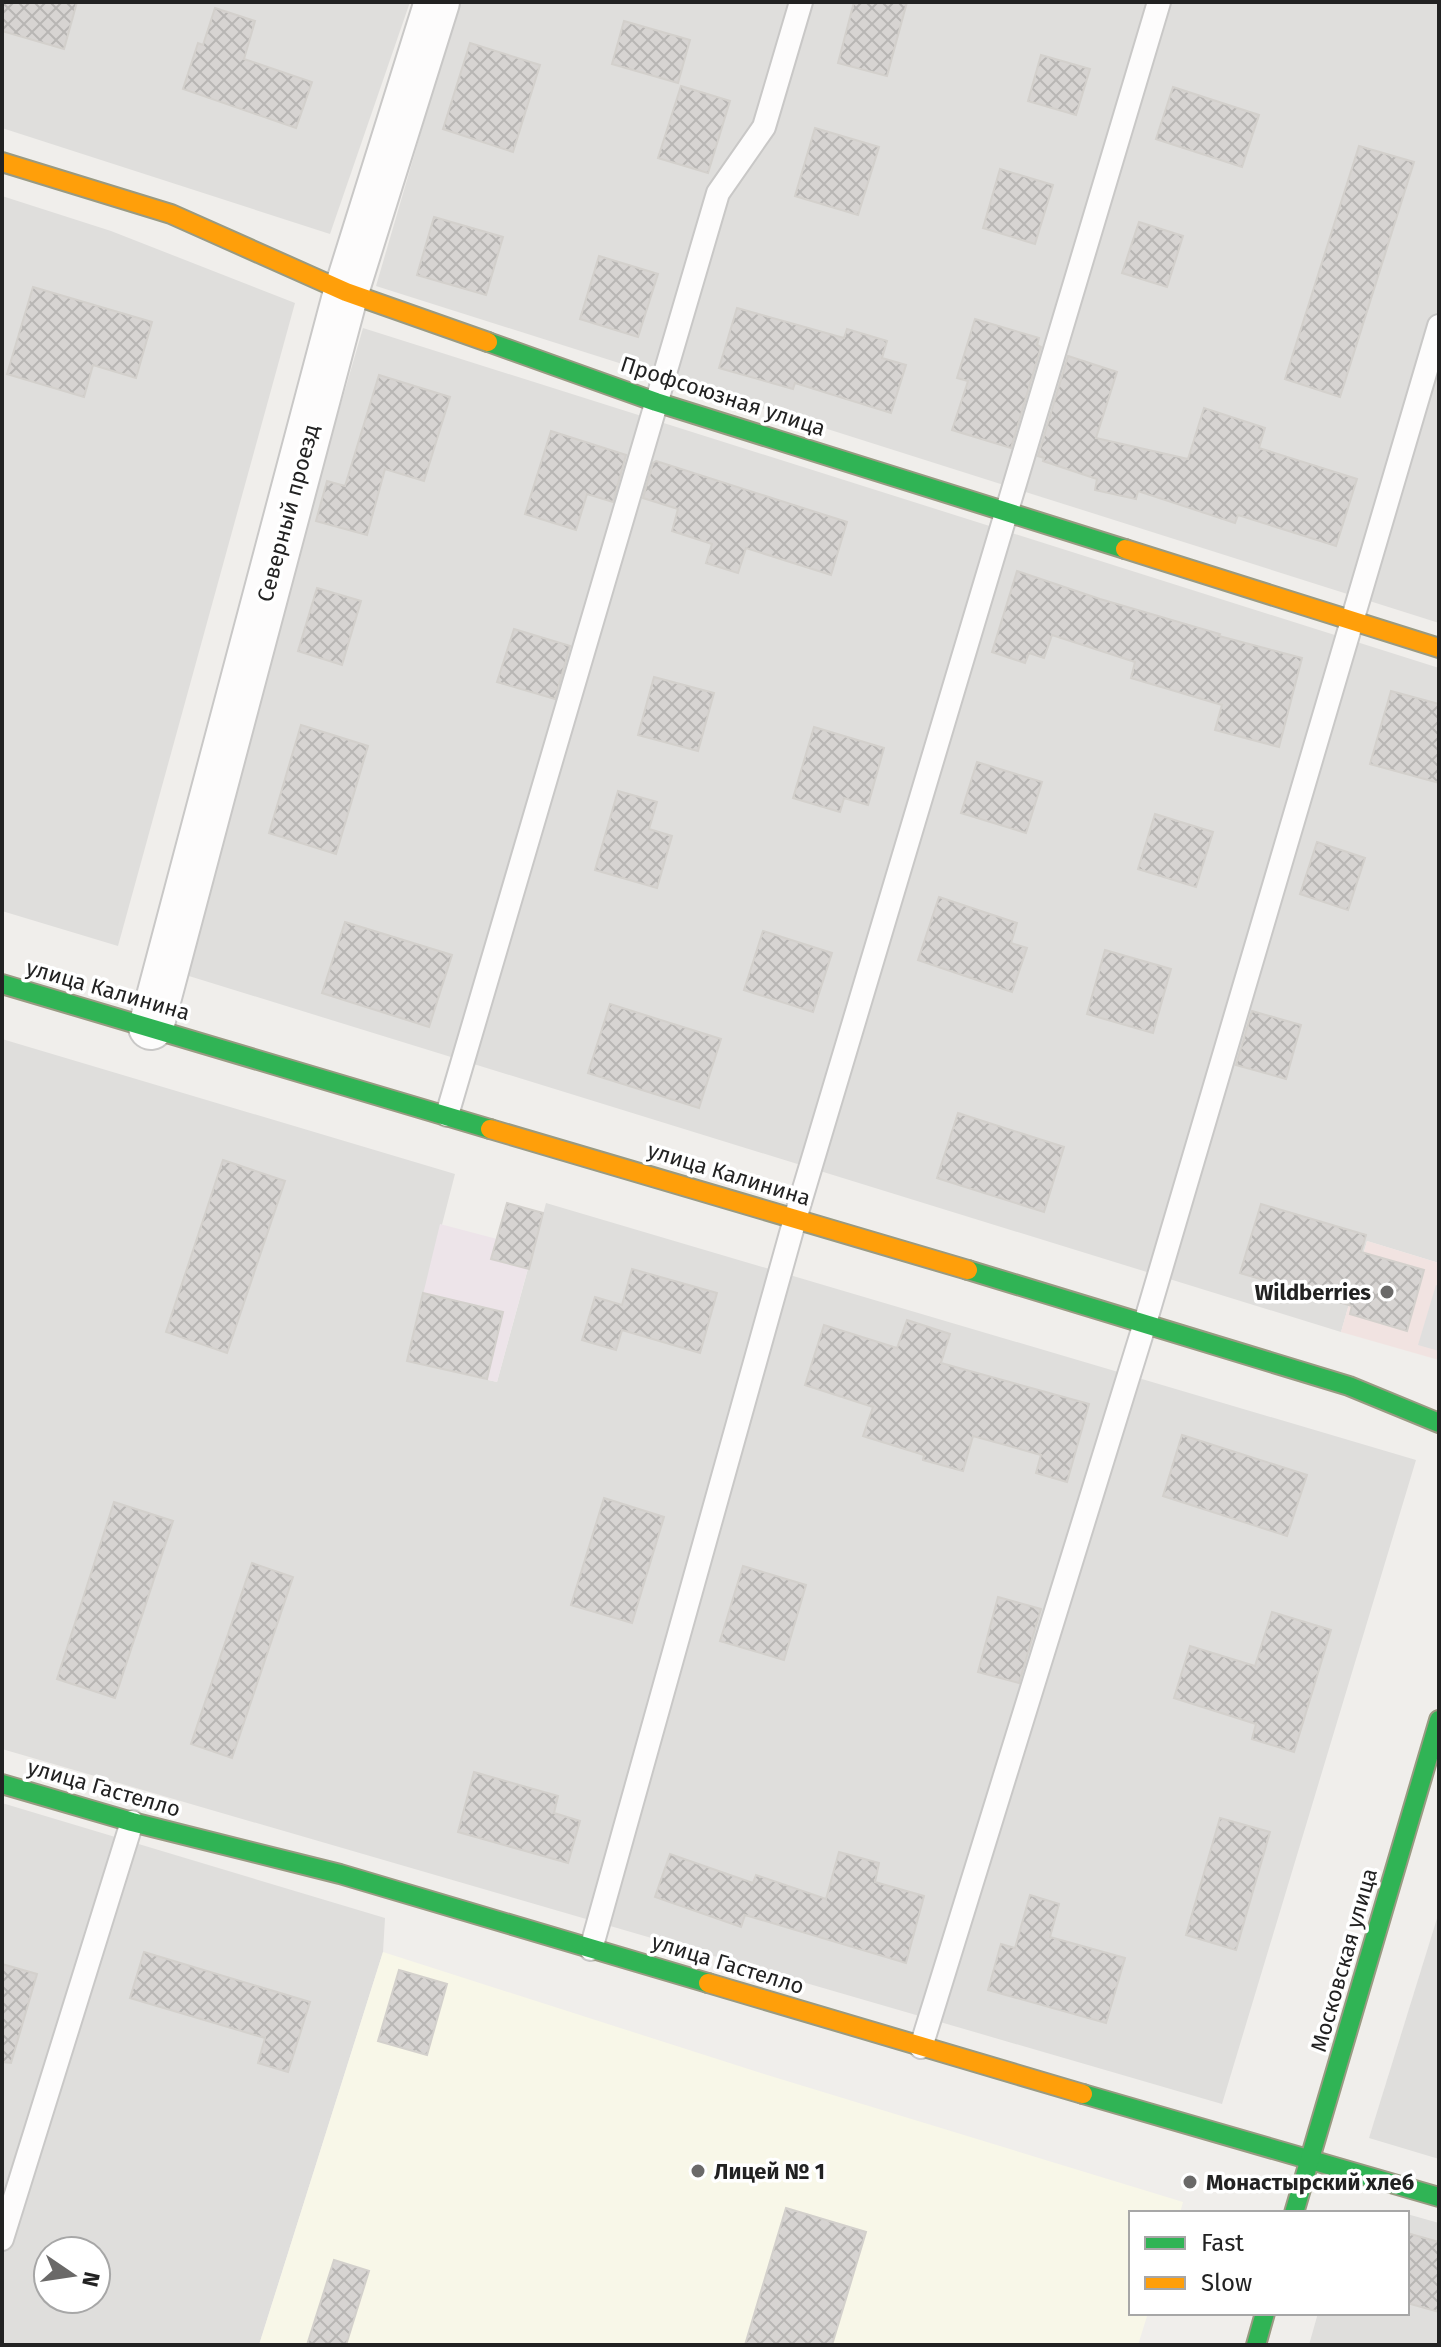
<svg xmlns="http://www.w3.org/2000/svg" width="1441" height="2347" font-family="'Fira Sans',sans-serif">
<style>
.residential{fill:#dfdedc;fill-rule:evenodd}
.commercial{fill:#f1e3e1}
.industrial{fill:#ede4e9}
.education{fill:#f8f7e8}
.parking{fill:#e0dfde}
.building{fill:url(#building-cross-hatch);stroke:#d3d0cc;stroke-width:2}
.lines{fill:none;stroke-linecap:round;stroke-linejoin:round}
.lane-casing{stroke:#c9c8c7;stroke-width:26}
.street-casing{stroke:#c9c8c7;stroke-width:48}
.fast-casing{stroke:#999a82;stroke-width:22}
.slow-casing{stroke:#999a82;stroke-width:22}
.lane{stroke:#fdfcfc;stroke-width:22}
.street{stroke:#fdfcfc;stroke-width:44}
.fast{stroke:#30b455;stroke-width:18}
.slow{stroke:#ff9f0a;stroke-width:18}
.poi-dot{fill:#6a6968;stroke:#fff;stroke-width:3}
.labels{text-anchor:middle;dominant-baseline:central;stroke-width:7;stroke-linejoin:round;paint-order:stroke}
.street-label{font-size:22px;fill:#222;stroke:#fff}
.poi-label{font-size:22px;font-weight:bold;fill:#222;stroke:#fff;text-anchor:start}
</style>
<defs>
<pattern id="building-cross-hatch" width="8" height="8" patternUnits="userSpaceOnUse" patternTransform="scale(2)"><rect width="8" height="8" fill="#d7d4d2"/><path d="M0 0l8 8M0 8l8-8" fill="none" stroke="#b8b6b4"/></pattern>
</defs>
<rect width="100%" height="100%" fill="#f0eeeb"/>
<g class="residential">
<polygon points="2,2 410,2 330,234 2,128"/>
<polygon points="459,2 1439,2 1439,623 376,286"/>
<polygon points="2,196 111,231 295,303 118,946 2,911"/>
<polygon points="363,328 1439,668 1439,1263 1367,1241 1341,1332 176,972"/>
<polygon points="2,1039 455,1174 407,1361 497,1382 546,1203 1416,1460 1222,2104 2,1749"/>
<path d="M 2,1803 L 385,1918 L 383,1952 L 259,2345 L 2,2345 ZM 48,2251 L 96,2251 L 96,2299 L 48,2299 Z"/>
<polygon points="1439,1912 1439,2159 1369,2138"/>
<polygon points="1407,2214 1439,2223 1439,2345 1309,2345 1318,2313 1407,2313"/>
</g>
<polygon class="commercial" points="1367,1241 1439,1263 1439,1360 1341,1332"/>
<polygon class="industrial" points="507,1203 543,1213 497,1382 407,1361 440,1224 497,1239"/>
<polygon class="education" points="383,1952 764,2074 1183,2202 1180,2213 1131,2213 1131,2313 1148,2313 1138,2345 259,2345"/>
<polygon class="parking" points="1436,1285 1439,1286 1439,1351 1418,1345"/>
<g class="building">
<polygon points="2,2 77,2 64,49 2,31"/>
<polygon points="854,2 907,2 887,76 838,63"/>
<polygon points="215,8 255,21 244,59 312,82 296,128 183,89 198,43 203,45"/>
<polygon points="624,21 690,40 678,83 612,64"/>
<polygon points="470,43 540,65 513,152 443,129"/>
<polygon points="1041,55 1090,69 1076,115 1028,101"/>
<polygon points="681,86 730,101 708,173 658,158"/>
<polygon points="1173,87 1259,115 1242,167 1156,139"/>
<polygon points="815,128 879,147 858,215 795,196"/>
<polygon points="1359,146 1414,162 1340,397 1285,379"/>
<polygon points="1000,169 1053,185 1035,244 983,228"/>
<polygon points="434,217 503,237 486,295 417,275"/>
<polygon points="1139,222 1183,236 1167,287 1122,273"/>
<polygon points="599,256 658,274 638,337 580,319"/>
<polygon points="33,287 152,322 136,378 93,365 84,397 7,374"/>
<polygon points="737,308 844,338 847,329 887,341 882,358 906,365 891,413 795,383 793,389 719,368"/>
<polygon points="975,319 1039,338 1037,345 1041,347 1011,448 952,430 968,381 957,378"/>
<polygon points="1068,356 1117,372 1096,438 1188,459 1204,408 1265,428 1259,448 1357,479 1336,546 1238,515 1235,523 1138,491 1136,499 1095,490 1097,479 1043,461 1044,458 1038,456"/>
<polygon points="379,375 450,397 424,481 385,469 367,535 316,521 327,481 345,486"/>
<polygon points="551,431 626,455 613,502 587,494 576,530 525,514"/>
<polygon points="656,461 847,522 831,575 746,548 738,573 706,563 712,544 672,531 678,509 643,498 653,463"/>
<polygon points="1017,571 1100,599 1220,634 1219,636 1302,658 1279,747 1215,730 1222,705 1131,678 1135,662 1052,635 1044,658 1029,653 1025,663 992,652"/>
<polygon points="317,588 361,601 342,665 298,651"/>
<polygon points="514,629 570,646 555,699 497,682"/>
<polygon points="654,677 714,693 698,751 638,735"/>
<polygon points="1391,691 1439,704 1439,783 1370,764"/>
<polygon points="301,725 368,746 336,854 269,833"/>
<polygon points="814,727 884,748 868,805 844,798 840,812 793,798"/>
<polygon points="977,762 1042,782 1026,833 961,813"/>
<polygon points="618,791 657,802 649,829 672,836 657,888 595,870"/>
<polygon points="1155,814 1213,832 1196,887 1138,869"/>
<polygon points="1317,842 1365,858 1348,910 1300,894"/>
<polygon points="939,897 1017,923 1011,943 1027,948 1012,992 918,960"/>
<polygon points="345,922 452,955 429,1027 322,993"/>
<polygon points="763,931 832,953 813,1012 744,990"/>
<polygon points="1105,950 1171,969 1153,1033 1087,1014"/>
<polygon points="610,1004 721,1039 699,1108 588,1073"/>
<polygon points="1252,1011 1301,1025 1286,1079 1236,1065"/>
<polygon points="958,1113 1064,1147 1044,1212 937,1178"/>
<polygon points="223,1160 285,1181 227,1353 166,1332"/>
<polygon points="507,1203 543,1213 529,1269 491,1259"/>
<polygon points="1261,1204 1366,1235 1361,1252 1424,1270 1407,1331 1350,1314 1352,1306 1240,1273"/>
<polygon points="632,1269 717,1293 700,1353 622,1330 616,1350 582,1340 595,1297 622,1305"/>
<polygon points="423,1293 503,1312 487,1379 407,1361"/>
<polygon points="907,1320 950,1334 941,1363 1089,1404 1067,1482 1036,1473 1041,1455 973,1436 963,1471 923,1460 924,1455 863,1436 873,1407 805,1385 824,1325 897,1348"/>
<polygon points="1182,1435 1307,1475 1287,1536 1163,1496"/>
<polygon points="604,1498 664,1517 632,1623 571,1605"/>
<polygon points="114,1502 173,1521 115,1698 57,1679"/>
<polygon points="252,1563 293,1577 232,1758 191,1744"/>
<polygon points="743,1566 806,1585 784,1660 720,1641"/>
<polygon points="998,1597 1041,1609 1019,1683 978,1672"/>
<polygon points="1272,1612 1331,1630 1294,1752 1252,1739 1256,1724 1174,1698 1190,1646 1255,1666"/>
<polygon points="474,1772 558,1796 554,1813 580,1821 568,1863 458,1832"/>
<polygon points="1220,1818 1270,1832 1236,1950 1186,1935"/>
<polygon points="839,1852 879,1863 875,1882 924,1896 906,1963 745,1915 741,1927 655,1897 670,1854 753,1883 756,1875 826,1899"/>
<polygon points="1030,1895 1059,1904 1050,1937 1125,1958 1106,2023 988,1990 1001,1944 1015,1948"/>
<polygon points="144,1952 310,2002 288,2072 258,2063 265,2038 130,1998"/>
<polygon points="2,1964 37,1974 11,2063 2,2062"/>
<polygon points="399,1970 447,1984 427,2055 378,2041"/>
<polygon points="786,2208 866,2232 832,2345 745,2345"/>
<polygon points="1407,2233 1439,2242 1439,2312 1407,2303"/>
<polygon points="334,2260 369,2271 346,2345 307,2345"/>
</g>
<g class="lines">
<defs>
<g id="lane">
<polyline points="447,1115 718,193 764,127 801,2"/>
<polyline points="591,1949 795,1219 1159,2"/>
<polyline points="921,2047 1145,1323 1439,326"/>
<polyline points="2,2239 132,1822"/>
</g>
<polyline id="street" points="151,1027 346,292 437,2"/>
<g id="fast">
<polyline points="488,342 656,402 1125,549"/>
<polyline points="2,984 490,1129"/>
<polyline points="968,1270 1349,1386 1439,1423"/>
<polyline points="2,1784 132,1822 340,1874 708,1983"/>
<polyline points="1083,2094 1439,2197"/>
<polyline points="1294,2213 1439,1720"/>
<polyline points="1256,2345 1265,2313"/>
</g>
<g id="slow">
<polyline points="2,162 171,214 346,292 488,342"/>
<polyline points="1125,549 1439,648"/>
<polyline points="490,1129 968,1270"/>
<polyline points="708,1983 1083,2094"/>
</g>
</defs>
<use href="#lane" class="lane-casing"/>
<use href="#street" class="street-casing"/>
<use href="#fast" class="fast-casing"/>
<use href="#slow" class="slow-casing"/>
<use href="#lane" class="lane"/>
<use href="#street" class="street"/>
<use href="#fast" class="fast"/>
<use href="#slow" class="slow"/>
</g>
<g class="poi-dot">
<circle cx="1387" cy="1292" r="8"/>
<circle cx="698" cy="2171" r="8"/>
<circle cx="1190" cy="2182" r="8"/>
</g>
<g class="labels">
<g class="street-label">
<text transform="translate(723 396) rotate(18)">Профсоюзная улица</text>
<text transform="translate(288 513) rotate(-75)">Северный проезд</text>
<text transform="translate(108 990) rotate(16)">улица Калинина</text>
<text transform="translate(729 1174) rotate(17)">улица Калинина</text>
<text transform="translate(104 1788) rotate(16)">улица Гастелло</text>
<text transform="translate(1344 1960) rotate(-74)">Московская улица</text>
<text transform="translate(728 1964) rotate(17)">улица Гастелло</text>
</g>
<g class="poi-label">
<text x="1371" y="1292" text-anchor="end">Wildberries</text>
<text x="714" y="2171">Лицей № 1</text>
<text x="1206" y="2182">Монастырский хлеб</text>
</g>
</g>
<rect width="1441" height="2347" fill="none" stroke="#222222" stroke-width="8"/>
<rect x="1129" y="2211" width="280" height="104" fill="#ffffff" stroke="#a7a7a7" stroke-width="2"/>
<rect x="1145" y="2237" width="40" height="12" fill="#30b455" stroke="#a7a7a7" stroke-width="2"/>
<text x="1201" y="2251" font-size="24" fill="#222222">Fast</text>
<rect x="1145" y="2277" width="40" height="12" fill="#ff9f0a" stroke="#a7a7a7" stroke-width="2"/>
<text x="1201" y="2291" font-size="24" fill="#222222">Slow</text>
<g transform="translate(72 2275) rotate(103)"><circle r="38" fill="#ffffff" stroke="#a7a7a7" stroke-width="2"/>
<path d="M0-6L14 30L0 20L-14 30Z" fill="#6a6968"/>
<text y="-12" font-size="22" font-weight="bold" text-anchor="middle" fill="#222222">N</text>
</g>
</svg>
